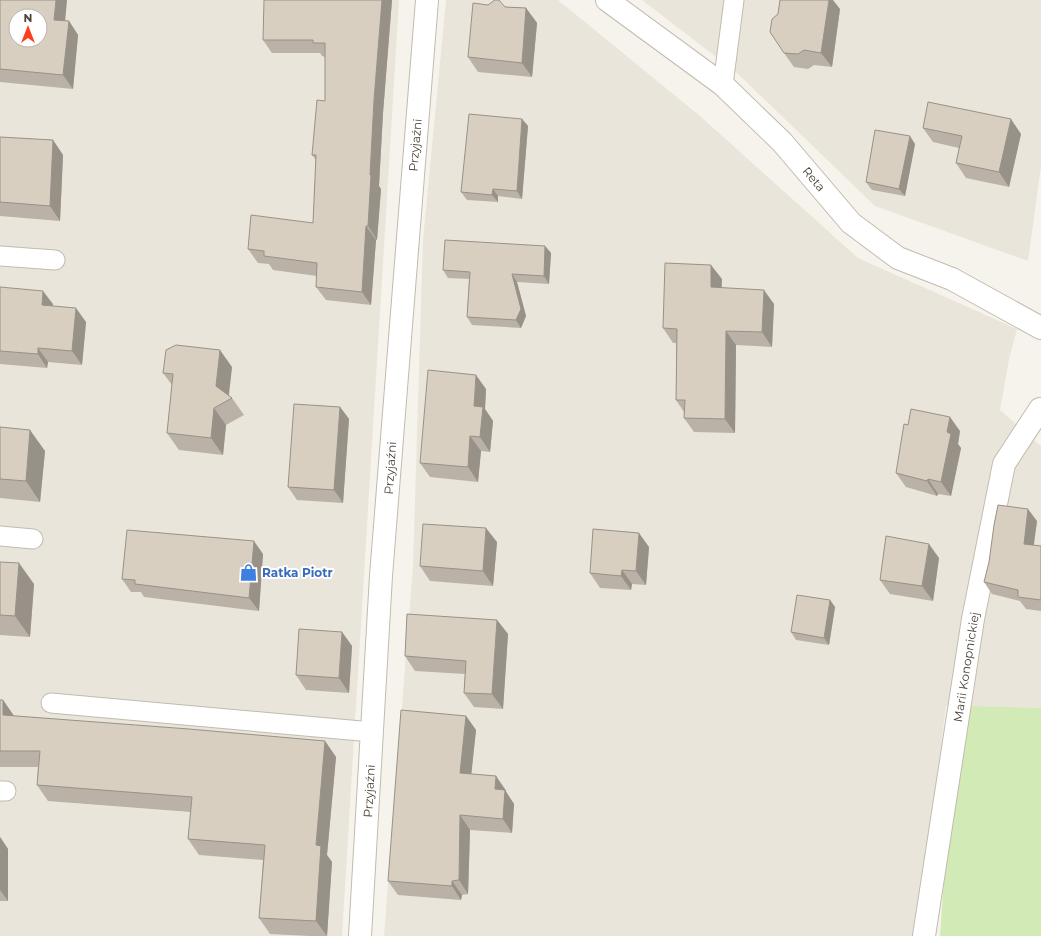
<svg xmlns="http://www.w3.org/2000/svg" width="1041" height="936" font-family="Montserrat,sans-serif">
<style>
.residential{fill:#eae5da;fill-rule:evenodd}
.green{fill:#d2eab5}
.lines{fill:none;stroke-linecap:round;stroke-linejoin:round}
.lane-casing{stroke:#c2bbae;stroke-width:21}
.street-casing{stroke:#c2bbae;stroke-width:24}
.lane{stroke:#fff;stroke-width:19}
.street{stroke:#fff;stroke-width:22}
.wall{fill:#bab2a6}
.shaded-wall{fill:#979187}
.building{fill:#d8cfc1;stroke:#979187;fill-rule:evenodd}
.labels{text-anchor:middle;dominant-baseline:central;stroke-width:4;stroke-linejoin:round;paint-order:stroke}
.street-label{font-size:12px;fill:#4b4439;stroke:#fff}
.shop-label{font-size:12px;font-weight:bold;fill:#366cbe;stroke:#fff;text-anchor:start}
</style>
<rect width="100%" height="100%" fill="#f6f3ec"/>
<g class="residential">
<path d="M 0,0 L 399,0 L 342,936 L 0,936 ZM 16,16 L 40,16 L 40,40 L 16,40 Z"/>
<polygon points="446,0 558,0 700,116 858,258 1017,329 1009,359 1000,410 1041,446 1041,708 946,706 917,936 384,936 413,566 423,240"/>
<polygon points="642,0 1041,0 1041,166 1028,261 875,206 737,73"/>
</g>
<polygon class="green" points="968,706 1041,708 1041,936 940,936 943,892"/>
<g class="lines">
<defs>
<g id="lane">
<polyline points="723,85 734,0"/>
<polyline points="0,256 55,260"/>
<polyline points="0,536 33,539"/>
<polyline points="51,703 372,732"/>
<polyline points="0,791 6,791"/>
</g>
<g id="street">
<polyline points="607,0 723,85 782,142 851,223 898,258 952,279 1041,328"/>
<polyline points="360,936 381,576 427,0"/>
<polyline points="924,936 973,619 1004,464 1040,409"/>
</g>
</defs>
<use href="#lane" class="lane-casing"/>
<use href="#street" class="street-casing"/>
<use href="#lane" class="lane"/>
<use href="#street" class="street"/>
</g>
<g class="wall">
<polygon points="0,0 65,21 69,21 78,35 73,89 0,82"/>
<polygon points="392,0 383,113 379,186 381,189 377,240 376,240 371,305 326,300 316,287 317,276 273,270 269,264 258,263 248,249 313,223 316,160 312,155 325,101 325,57 322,56 320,53 272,53 263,40"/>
<polygon points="505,7 526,8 537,23 532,77 478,72 468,57"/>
<polygon points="840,9 832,67 814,65 808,69 794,67 784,53"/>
<polygon points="522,119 528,126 522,199 498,196 498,202 467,200 461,192"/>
<polygon points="923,128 1021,134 1009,187 966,178 956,163 959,148 933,142"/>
<polygon points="0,137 53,140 63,155 60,221 0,216"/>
<polygon points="915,144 905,196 872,190 866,182"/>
<polygon points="545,246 551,253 549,284 517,282 526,316 521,328 472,325 467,317 469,279 448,278 443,270"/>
<polygon points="722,279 721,288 774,304 772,347 736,345 735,433 694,432 684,418 684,412 676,400 676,343 673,343 663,328"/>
<polygon points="0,287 53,304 53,306 86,322 82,365 48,362 47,368 0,364"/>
<polygon points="232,367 229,396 232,398 244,415 226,425 223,455 179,450 167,433 172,385 163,373"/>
<polygon points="486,389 485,409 493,421 490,452 481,451 478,482 430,477 420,463"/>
<polygon points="340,407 349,419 343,503 297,500 288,487"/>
<polygon points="908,425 960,431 958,444 961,448 951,496 938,494 937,496 906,487 896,473"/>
<polygon points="0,427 45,451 40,502 0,498"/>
<polygon points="1037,521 1034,545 1041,546 1041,611 1026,609 1020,601 992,594 984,582"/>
<polygon points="497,542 493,586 430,581 420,566"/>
<polygon points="649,547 646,585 632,584 631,590 600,588 590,573"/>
<polygon points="263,554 259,611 144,597 141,592 131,592 122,579"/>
<polygon points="939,558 933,601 890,594 880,580"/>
<polygon points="0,562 34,584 30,637 0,635"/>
<polygon points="830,600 835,607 829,645 796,640 791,632"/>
<polygon points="497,620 508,634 503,709 474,707 464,693 465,674 415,671 405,656"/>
<polygon points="342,632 352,646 349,693 306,690 296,675"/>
<polygon points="0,700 3,700 14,716 325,741 336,757 327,855 332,862 327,936 310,936 270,934 259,918 263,860 199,855 188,839 191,812 48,801 37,785 38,767 0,767"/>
<polygon points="466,716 476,730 471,774 496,776 506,790 506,792 514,804 512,833 470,830 468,894 462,895 461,900 398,895 388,881"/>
<polygon points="0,837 8,849 8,901 0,901"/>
</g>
<g class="shaded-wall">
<polygon points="56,0 67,0 64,34 54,20"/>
<polygon points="382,0 392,0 383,113 379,186 381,189 377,240 368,226 370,175 374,100"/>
<polygon points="829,0 833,0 840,9 832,67 821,53"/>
<polygon points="526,8 537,23 532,77 522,63"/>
<polygon points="69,21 78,35 73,89 63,75"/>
<polygon points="522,119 528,126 522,199 517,191"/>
<polygon points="1011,119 1021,134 1009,187 999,172"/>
<polygon points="910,136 915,144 905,196 899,189"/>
<polygon points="53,140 63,155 60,221 50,206"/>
<polygon points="493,189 498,196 498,202 492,195"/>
<polygon points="366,226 376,240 371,305 362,292"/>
<polygon points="545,246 551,253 549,284 544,276"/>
<polygon points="711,265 722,279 721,302 711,287"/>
<polygon points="512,274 517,282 526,316 521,328 516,320"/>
<polygon points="764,290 774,304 772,347 762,332"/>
<polygon points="43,291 53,304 52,318 42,305"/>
<polygon points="76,308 86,322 82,365 72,351"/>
<polygon points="726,331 736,345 735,433 725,419"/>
<polygon points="38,348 48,362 47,368 38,354"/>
<polygon points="220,350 232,367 228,400 216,386"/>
<polygon points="476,375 486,389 485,409 493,421 490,452 480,437 474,406"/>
<polygon points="340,407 349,419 343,503 334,490"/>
<polygon points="214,408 226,425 223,455 211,438"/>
<polygon points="950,417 960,431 958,444 961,448 951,496 941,482 947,432"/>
<polygon points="30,430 45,451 40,502 26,481"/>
<polygon points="470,436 481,451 478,482 468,467"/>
<polygon points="928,479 938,494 937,496 927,481"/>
<polygon points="1028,509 1037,521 1032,556 1024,544"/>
<polygon points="486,528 497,542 493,586 483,571"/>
<polygon points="639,533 649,547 646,585 636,571"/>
<polygon points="254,541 263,554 259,611 249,598"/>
<polygon points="929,544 939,558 933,601 922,586"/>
<polygon points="19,563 34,584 30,637 15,616"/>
<polygon points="622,570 632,584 631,590 621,576"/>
<polygon points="830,600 835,607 829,645 824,638"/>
<polygon points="497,620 508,634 503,709 492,694"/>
<polygon points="342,632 352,646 349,693 339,678"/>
<polygon points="3,700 14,716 3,715"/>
<polygon points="466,716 476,730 470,787 460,773"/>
<polygon points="325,741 336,757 327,855 332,862 327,936 316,921 316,845"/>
<polygon points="496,776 514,804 512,833 503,819 495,789"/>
<polygon points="460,815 470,830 468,894 459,880"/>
<polygon points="0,837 8,849 8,901 0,890"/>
<polygon points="452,881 462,895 461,900 452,886"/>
</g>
<g class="building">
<path d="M 0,0 L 56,0 L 54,20 L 69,21 L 63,75 L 0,69 ZM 16,16 L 40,16 L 40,40 L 16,40 Z"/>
<polygon points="264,0 382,0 374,100 370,175 371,175 368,226 366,226 362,292 316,287 317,263 264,256 264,251 248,249 251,215 313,223 316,155 312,155 317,100 325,101 325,43 313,43 313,40 263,40"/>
<polygon points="495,0 499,0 505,7 526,8 522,63 468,57 473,3 488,5"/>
<polygon points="780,0 829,0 821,53 804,50 798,54 784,53 770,32 772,19 778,14"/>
<polygon points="928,102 1011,119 999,172 956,163 962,136 923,128"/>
<polygon points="469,114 522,119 517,191 493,189 492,195 461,192"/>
<polygon points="875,130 910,136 899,189 866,182"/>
<polygon points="0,137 53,140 50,206 0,202"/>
<polygon points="445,240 545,246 544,276 512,274 521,309 516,320 467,317 470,272 443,270"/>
<polygon points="665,263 711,265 711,287 764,290 762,332 726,331 725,419 684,418 685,400 676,400 677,329 663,328"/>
<polygon points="0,287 43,291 42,305 76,308 72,351 38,348 38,354 0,351"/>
<polygon points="176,345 220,350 216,386 232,398 214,408 211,438 167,433 173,374 163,373 166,350"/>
<polygon points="428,370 476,375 474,406 483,407 480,437 470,436 468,467 420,463"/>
<polygon points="294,404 340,407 334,490 288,487"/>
<polygon points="911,409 950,417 947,432 951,434 941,482 928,479 927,481 896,473 904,424 908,425"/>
<polygon points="0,427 30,430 26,481 0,479"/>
<polygon points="998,505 1028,509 1024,544 1041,546 1041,600 1018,597 1018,590 984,582 989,562 994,525"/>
<polygon points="423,524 486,528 483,571 420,566"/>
<polygon points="593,529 639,533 636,571 622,570 621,576 590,573"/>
<polygon points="127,530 254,541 249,598 135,584 135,580 122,579"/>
<polygon points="886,536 929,544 922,586 880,580"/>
<polygon points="0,562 19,563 15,616 0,615"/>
<polygon points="797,595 830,600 824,638 791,632"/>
<polygon points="407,614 497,620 492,694 464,693 466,661 405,656"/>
<polygon points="299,629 342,632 339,678 296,675"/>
<polygon points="0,700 3,700 3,715 189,729 325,741 316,845 321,846 316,921 259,918 265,845 188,839 192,797 37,785 40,751 0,751"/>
<polygon points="401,710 466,716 460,773 496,776 495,789 505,790 503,819 460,815 459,880 452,881 452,886 388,881"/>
</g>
<defs>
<symbol id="shop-bare" viewBox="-9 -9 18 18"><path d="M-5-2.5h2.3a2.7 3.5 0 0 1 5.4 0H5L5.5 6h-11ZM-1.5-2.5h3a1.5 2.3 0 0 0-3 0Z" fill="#3f7fe0" stroke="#fff" stroke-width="2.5" paint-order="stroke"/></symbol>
</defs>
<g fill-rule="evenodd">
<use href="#shop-bare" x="236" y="560" width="25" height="25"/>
</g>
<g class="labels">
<g class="street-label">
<text transform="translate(415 145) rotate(-85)">Przyjaźni</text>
<text transform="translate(814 179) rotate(50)">Reta</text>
<text transform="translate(390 468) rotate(-86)">Przyjaźni</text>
<text transform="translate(966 667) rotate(-81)">Marii Konopnickiej</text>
<text transform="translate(369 791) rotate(-87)">Przyjaźni</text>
</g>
<g class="shop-label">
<text x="262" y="572">Ratka Piotr</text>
</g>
</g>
<g transform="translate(28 28)"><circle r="19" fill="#ffffff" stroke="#b7b4b0"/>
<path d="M0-3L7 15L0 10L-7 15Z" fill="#fc3f1d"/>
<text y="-6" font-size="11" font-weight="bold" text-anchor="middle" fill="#4b4439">N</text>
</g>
</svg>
